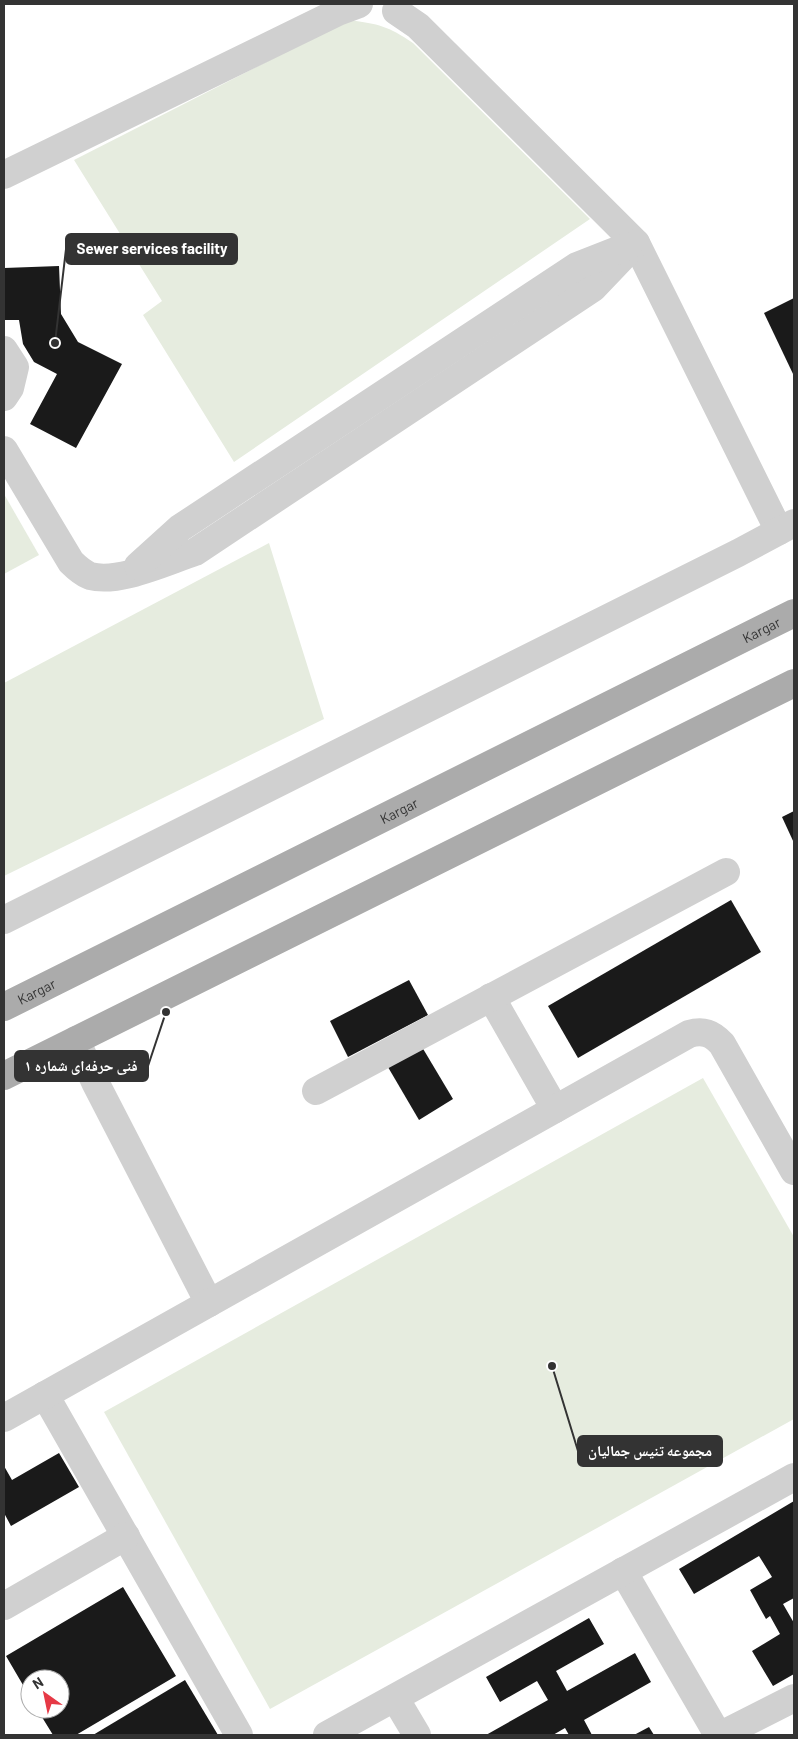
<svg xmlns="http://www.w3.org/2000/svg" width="798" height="1739" font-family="Barlow,'Noto Naskh Arabic',sans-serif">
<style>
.green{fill:#e6ecdf}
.building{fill:#1a1a1a}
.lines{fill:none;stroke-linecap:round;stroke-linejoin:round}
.minor{stroke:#d0d0d0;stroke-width:28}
.major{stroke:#ababab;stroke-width:28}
.labels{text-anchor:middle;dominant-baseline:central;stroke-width:5;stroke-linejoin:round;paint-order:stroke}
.street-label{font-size:14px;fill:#333;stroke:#fff}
.leader{fill:none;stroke:#333;stroke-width:2}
.callout-dot{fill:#333;stroke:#fff;stroke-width:2}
.callout{fill:#333;stroke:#333;stroke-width:2}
.callout-label{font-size:15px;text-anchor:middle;font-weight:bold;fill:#fff}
</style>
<rect width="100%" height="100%" fill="#fff"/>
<g class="green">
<path d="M 349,20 C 379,24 388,26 413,43 L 590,219 L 234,462 L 143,315 L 162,301 L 74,160 Z"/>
<polygon points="4,494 39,555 4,574"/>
<polygon points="269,543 324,719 4,876 4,683"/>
<polygon points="703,1078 794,1237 794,1419 270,1709 104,1412"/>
</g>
<g class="building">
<polygon points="59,266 61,314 78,342 122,364 76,448 30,424 57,374 34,362 23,344 19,320 4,320 4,268"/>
<polygon points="794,298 794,376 764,313"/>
<polygon points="794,811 794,843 782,817"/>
<polygon points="731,900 761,952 578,1058 548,1006"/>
<polygon points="409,980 428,1015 348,1057 330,1021"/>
<polygon points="419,1042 453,1099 419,1120 385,1062"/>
<polygon points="59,1453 79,1487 11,1526 4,1513 4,1466 12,1480"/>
<polygon points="794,1501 794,1598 783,1604 794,1623 794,1674 773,1686 752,1651 780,1634 770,1616 766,1619 750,1590 772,1577 759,1556 694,1594 679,1569"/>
<polygon points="123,1587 176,1676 76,1735 53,1735 37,1709 60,1709 60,1679 30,1679 30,1697 6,1656"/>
<polygon points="589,1618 604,1644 556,1671 567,1691 635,1653 651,1682 584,1720 592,1735 569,1735 565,1728 553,1735 486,1735 548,1700 537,1681 500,1702 486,1677"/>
<polygon points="185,1680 218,1735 93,1735"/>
<polygon points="649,1727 654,1735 634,1735"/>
</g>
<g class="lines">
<g class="minor">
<polyline points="396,11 418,26 636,243 779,531"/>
<polyline points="4,175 340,11 359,4"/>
<polyline points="4,350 15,367 10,388 4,397"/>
<path d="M 4,450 L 71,562 C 77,568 83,573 90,576 C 119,584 167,561 195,552 L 593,288 L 636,243"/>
<polyline points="138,566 180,528 577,266 628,246"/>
<polyline points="4,920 738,553 794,523"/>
<polyline points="491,997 555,1109"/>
<polyline points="76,1040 95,1082 209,1303"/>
<polyline points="316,1091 726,872"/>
<polyline points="45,1395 239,1735"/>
<path d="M 4,1418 L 689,1034 C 703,1030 712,1033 722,1044 L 794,1171"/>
<polyline points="623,1571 718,1735"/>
<polyline points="4,1606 126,1536"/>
<polyline points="395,1698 417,1735"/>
<polyline points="327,1735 794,1477"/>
<polyline points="721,1735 794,1698"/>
</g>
<g class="major">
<path id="s1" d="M 4,1007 L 794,613"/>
<polyline points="4,1076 794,683"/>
</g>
</g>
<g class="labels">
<g class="street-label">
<text stroke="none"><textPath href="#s1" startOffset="846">Kargar</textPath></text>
<text stroke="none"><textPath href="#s1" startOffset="441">Kargar</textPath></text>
<text stroke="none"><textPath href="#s1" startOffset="36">Kargar</textPath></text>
</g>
</g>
<path class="leader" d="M55 343L66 249M166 1012L148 1066M552 1366L578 1451"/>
<g class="callout-dot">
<circle cx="55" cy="343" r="5"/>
<circle cx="166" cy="1012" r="5"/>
<circle cx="552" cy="1366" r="5"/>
</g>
<g class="callout">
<rect x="66" y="234" width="171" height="30" rx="5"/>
<rect x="15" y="1051" width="133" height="30" rx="5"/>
<rect x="578" y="1436" width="144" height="30" rx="5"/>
</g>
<g class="callout-label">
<text x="152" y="254">Sewer services facility</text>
<text x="81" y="1071">فنی حرفه‌ای شماره ۱</text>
<text x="650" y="1456">مجموعه تنیس جمالیان</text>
</g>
<rect width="798" height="1739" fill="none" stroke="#333333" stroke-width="10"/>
<g transform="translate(45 1694) rotate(327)"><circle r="24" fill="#ffffff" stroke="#adadad"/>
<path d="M0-4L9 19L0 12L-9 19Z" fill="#e63946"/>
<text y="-8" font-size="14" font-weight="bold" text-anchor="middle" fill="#333333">N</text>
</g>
</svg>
